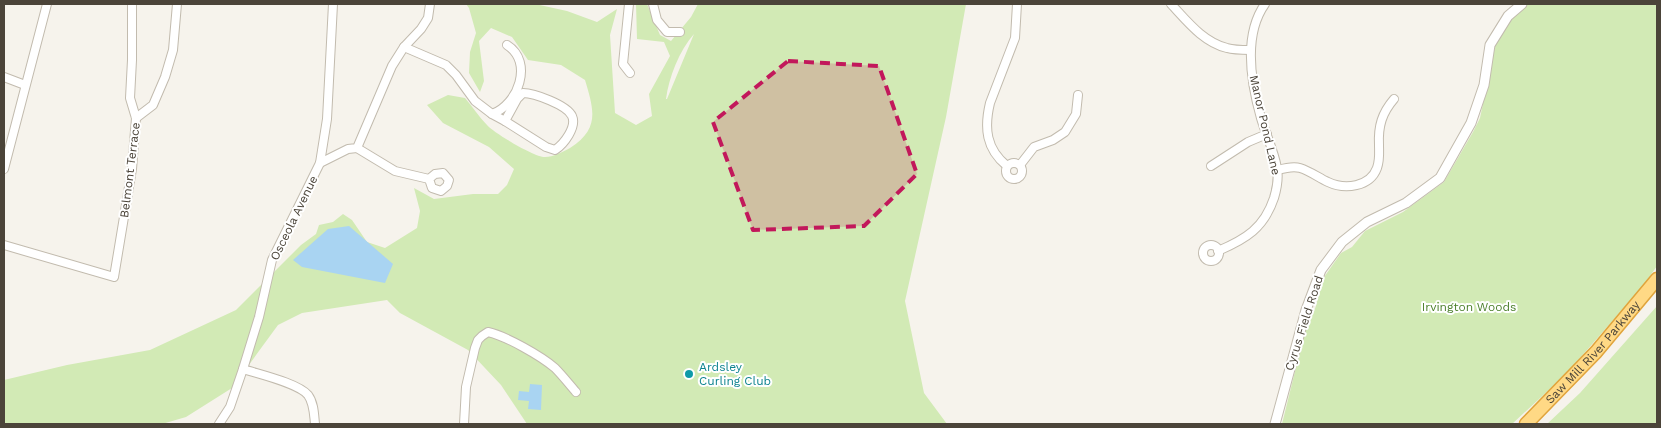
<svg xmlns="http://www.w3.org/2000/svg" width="1661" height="428" font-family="'Work Sans',sans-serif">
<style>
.green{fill:#d2eab5;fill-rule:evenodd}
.water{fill:#a9d4f2}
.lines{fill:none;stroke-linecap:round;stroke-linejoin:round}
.minor-casing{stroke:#c2bbae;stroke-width:10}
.tertiary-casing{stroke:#c2bbae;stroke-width:11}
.trunk-casing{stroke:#e0a43c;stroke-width:15}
.minor{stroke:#fff;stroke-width:8}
.tertiary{stroke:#fff;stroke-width:9}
.trunk{stroke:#ffd985;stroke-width:12}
.marked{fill:#c2185b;fill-opacity:0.2;stroke:#c2185b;stroke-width:4;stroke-dasharray:10 6;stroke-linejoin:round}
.culture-dot{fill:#0f9aa8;stroke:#fff;stroke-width:2}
.labels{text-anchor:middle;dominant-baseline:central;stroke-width:4;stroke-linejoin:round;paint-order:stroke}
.street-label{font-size:12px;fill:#4b4439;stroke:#fff}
.park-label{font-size:12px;fill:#4a7f2a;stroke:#fff}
.culture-label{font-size:12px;fill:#0d838f;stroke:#fff;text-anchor:start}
</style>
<rect width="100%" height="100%" fill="#f6f3ec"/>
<g class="green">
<path d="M 466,4 L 535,4 L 567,11 L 597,22 L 617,9 L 610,35 L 615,113 L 636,125 L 652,116 L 649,94 L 670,56 L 664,42 L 637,39 L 636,4 L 647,4 L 660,35 L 671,41 L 691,17 L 698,4 L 966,4 L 946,117 L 905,301 L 924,393 L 947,424 L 527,424 L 501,385 L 468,350 L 400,313 L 387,300 L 302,313 L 278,325 L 232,388 L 186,417 L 162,424 L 4,424 L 4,380 L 67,365 L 150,350 L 236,310 L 301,245 L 316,234 L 319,225 L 333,222 L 343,214 L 352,220 L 367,242 L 385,248 L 417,228 L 420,211 L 414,188 L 434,199 L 473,194 L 498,194 L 507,185 L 514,169 L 489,147 L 443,123 L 427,105 L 448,95 L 465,98 C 473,107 479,117 487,125 C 494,133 534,157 545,157 C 553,157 563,152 570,148 C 600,129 594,110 585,80 L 561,65 L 528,60 L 512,37 L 491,28 L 479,41 L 484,81 L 480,92 L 469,73 L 470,52 L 476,33 L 469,8 ZM 694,34 L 667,99 L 666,99 C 669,77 679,51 694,34 Z"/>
<polygon points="1527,4 1657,4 1657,266 1643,286 1566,374 1512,424 1282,424 1304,335 1316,306 1322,280 1341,253 1352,247 1365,231 1403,212 1444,182 1473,132 1480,118 1496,41 1515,14"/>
<polygon points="1657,306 1657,424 1547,424 1580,393"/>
</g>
<g class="water">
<polygon points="349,226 393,264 385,283 302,267 293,260 328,229"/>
<polygon points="530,384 542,385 541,410 528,409 529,401 518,400 519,391 529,392"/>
</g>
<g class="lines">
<defs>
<g id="minor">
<polyline points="629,4 623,64 630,73"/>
<polyline points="653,4 657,20 667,32 680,32"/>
<path d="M 1171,4 C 1187,21 1203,42 1227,48 C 1234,50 1243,50 1250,50"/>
<polyline points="404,47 446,65 456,75 475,101 492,114 505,121"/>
<polyline points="4,77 25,85"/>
<path d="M 523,93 C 534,93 567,105 572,116 C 577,127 564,144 555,150 L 546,147 L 505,121 L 517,99 Z"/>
<path d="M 492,114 C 518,105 534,62 507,45"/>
<polyline points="136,118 153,105 165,77 173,50 177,4"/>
<polyline points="357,148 395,171 429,179 435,174 443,173 449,180 447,186 441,191 432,188 429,179"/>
<circle cx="1014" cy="171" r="8"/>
<polyline points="320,163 348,149 357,148 392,66 404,47 421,29 428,18 430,4"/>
<polyline points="1020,165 1034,147 1053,140 1065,132 1076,114 1078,95"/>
<path d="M 1007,166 C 986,149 984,128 990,103 L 1015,38 L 1017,4"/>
<polyline points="1211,166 1248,142 1267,134"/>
<polyline points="4,169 47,4"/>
<path d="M 1278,170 C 1285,168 1293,166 1300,168 C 1310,171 1319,178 1328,182 C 1345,190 1370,187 1377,168 C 1380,160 1379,152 1379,145 C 1378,126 1382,113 1394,99"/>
<polyline points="4,245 114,277 132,169 136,118 130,98 132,60 132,4"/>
<circle cx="1211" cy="253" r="8"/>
<path d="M 1218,251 C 1246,239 1264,228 1274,198 C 1277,188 1279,179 1277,168 C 1274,151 1266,135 1261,118 C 1251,83 1243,35 1265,4"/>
<path d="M 243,369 C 258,374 298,383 308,395 C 314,403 314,414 315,424"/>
<polyline points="219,424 230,407 243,369 259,317 272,260 320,163 327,119 333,4"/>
<path d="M 464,424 L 466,387 L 475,348 L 478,340 L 482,336 L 488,332 C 506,336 541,356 555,368 C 562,375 569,384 576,392"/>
</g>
<polyline id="tertiary" points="1275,424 1306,310 1321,270 1342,242 1367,222 1406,203 1440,178 1471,123 1484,85 1490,45 1508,16 1522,4"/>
<g id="trunk">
<path id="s1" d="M 1526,424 L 1596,352 L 1657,279"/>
</g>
</defs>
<use href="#minor" class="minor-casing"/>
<use href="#tertiary" class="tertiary-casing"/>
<use href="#trunk" class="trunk-casing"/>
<use href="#minor" class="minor"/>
<use href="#tertiary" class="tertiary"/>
<use href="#trunk" class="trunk"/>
</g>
<path class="marked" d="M 788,61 L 879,66 L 917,174 L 864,226 L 753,230 L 713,122 Z"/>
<circle class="culture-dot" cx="689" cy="374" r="5"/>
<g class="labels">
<g class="street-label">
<text transform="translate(1265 125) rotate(77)">Manor Pond Lane</text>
<text transform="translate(130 170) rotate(-83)">Belmont Terrace</text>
<text transform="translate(294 218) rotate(-64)">Osceola Avenue</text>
<text transform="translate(1304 323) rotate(-72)">Cyrus Field Road</text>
<text stroke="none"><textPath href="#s1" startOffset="98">Saw Mill River Parkway</textPath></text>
</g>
<g class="park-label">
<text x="1469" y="307">Irvington Woods</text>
</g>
<g class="culture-label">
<text x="699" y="367">Ardsley<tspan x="699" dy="14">Curling Club</tspan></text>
</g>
</g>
<rect width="1661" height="428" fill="none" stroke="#4b4439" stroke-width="10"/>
</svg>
